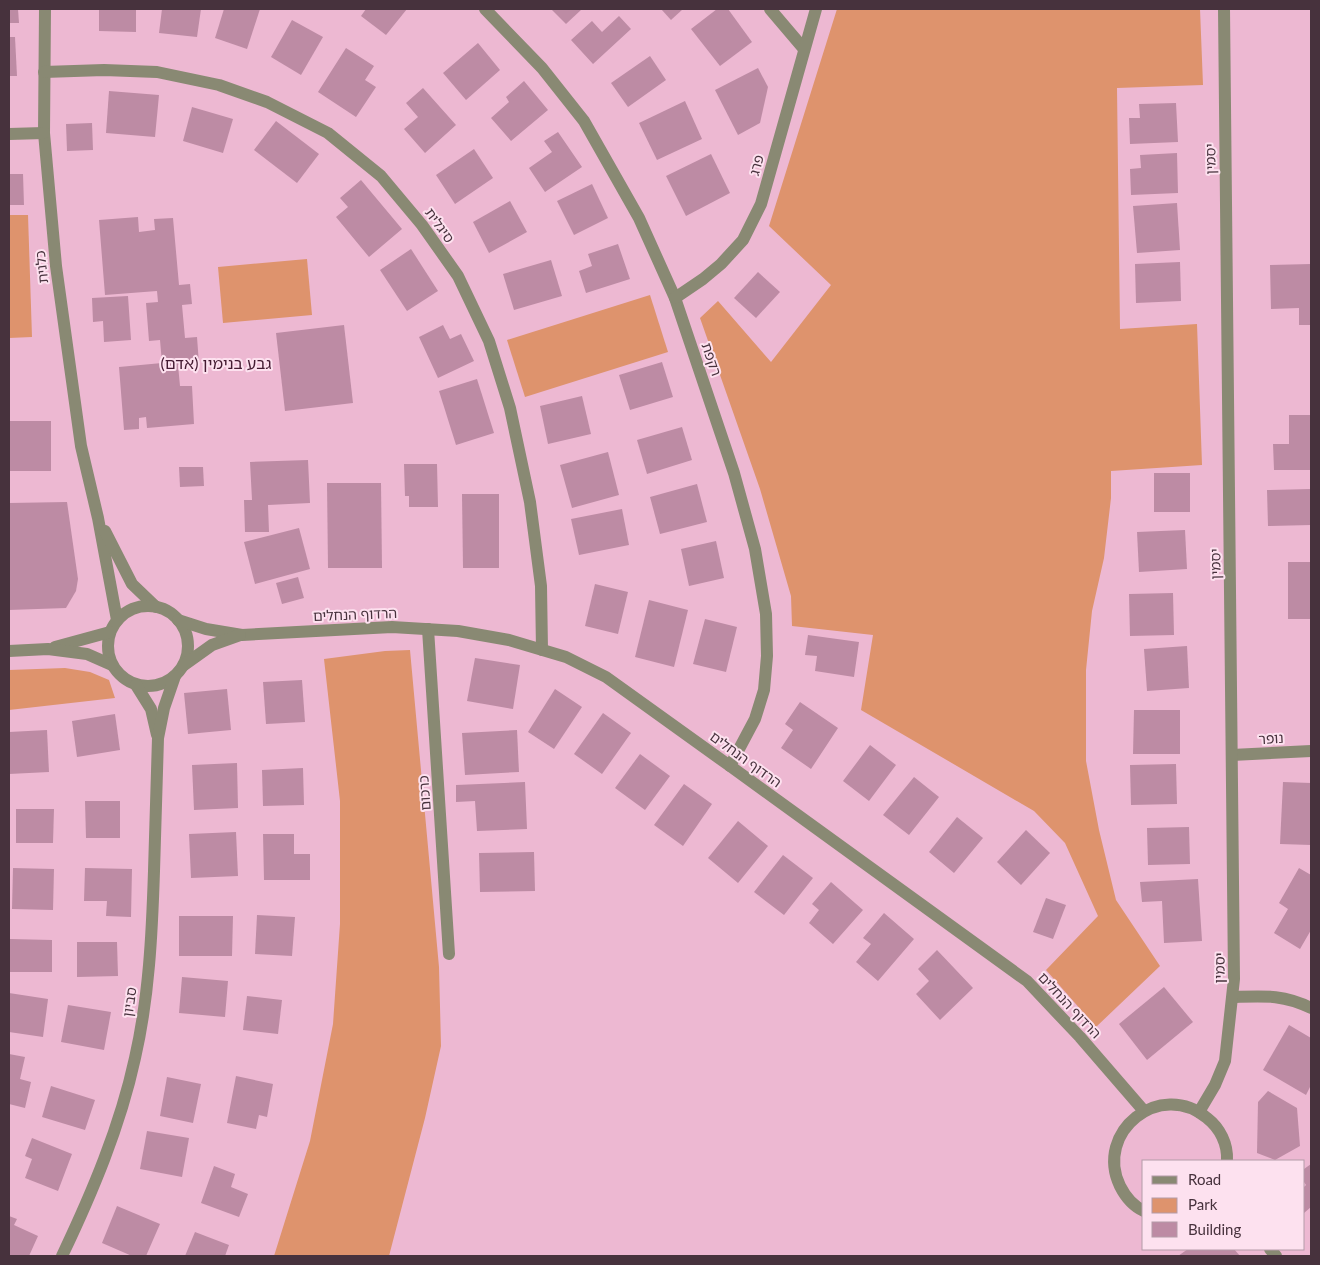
<svg xmlns="http://www.w3.org/2000/svg" width="1320" height="1265" font-family="Lato,'Noto Sans Hebrew',sans-serif">
<style>
.green{fill:#de936d}
.building{fill:#bd8ba4}
.lines{fill:none;stroke-linecap:round;stroke-linejoin:round}
.minor{stroke:#898973;stroke-width:12}
.labels{text-anchor:middle;dominant-baseline:central;stroke-width:4;stroke-linejoin:round;paint-order:stroke}
.street-label{font-size:14px;fill:#47323d;stroke:#fde1ef}
.quarter-label{font-size:16px;fill:#441b32;stroke:#fde1ef}
</style>
<rect width="100%" height="100%" fill="#edb8d2"/>
<g class="green">
<polygon points="837,9 1200,9 1203,85 1117,88 1120,329 1197,324 1202,465 1111,471 1111,498 1104,558 1092,611 1086,670 1086,761 1099,830 1116,900 1160,966 1096,1027 1046,970 1098,916 1065,843 1034,811 861,710 873,635 792,626 791,596 760,489 700,318 718,301 771,362 831,285 769,226"/>
<polygon points="9,215 28,215 32,337 9,338"/>
<polygon points="307,259 312,315 223,323 218,267"/>
<polygon points="650,295 668,352 525,397 507,340"/>
<polygon points="410,650 439,967 441,1046 425,1118 389,1256 274,1256 310,1141 333,1024 340,924 340,801 324,659 385,651"/>
<polygon points="65,668 90,672 109,680 115,698 9,710 9,670"/>
</g>
<g class="building">
<polygon points="9,9 18,9 19,23 9,23"/>
<polygon points="99,9 136,9 136,32 99,31"/>
<polygon points="162,9 201,9 197,37 159,33"/>
<polygon points="224,9 260,9 247,49 215,38"/>
<polygon points="366,9 407,9 386,35 361,16"/>
<polygon points="551,9 582,9 566,24"/>
<polygon points="661,9 683,9 671,20"/>
<polygon points="717,9 728,9 752,42 720,66 691,29"/>
<polygon points="619,16 631,29 593,64 571,40 592,21 602,32"/>
<polygon points="292,20 323,37 301,75 271,57"/>
<polygon points="9,37 15,37 17,76 9,76"/>
<polygon points="478,43 500,70 466,100 443,73"/>
<polygon points="346,48 374,66 365,80 376,87 356,117 318,92"/>
<polygon points="650,56 666,80 628,107 611,83"/>
<polygon points="758,68 768,87 760,123 738,135 715,90"/>
<polygon points="524,81 548,110 511,141 491,118 509,102 506,97"/>
<polygon points="423,88 456,125 425,153 404,129 418,117 406,103"/>
<polygon points="109,91 159,95 155,137 106,133"/>
<polygon points="685,101 702,139 657,160 639,123"/>
<polygon points="1176,103 1178,142 1130,144 1129,118 1140,118 1139,104"/>
<polygon points="192,107 233,119 223,153 183,141"/>
<polygon points="276,121 319,154 297,183 254,150"/>
<polygon points="92,123 93,150 67,151 66,124"/>
<polygon points="558,132 582,167 545,192 529,168 552,152 544,141"/>
<polygon points="474,149 493,178 455,204 436,175"/>
<polygon points="1177,153 1178,193 1131,195 1130,169 1141,168 1140,155"/>
<polygon points="711,154 730,193 686,216 666,176"/>
<polygon points="9,174 23,174 24,205 9,205"/>
<polygon points="361,180 402,229 369,257 336,217 348,207 340,198"/>
<polygon points="592,184 608,218 574,235 557,201"/>
<polygon points="510,201 527,232 489,253 473,222"/>
<polygon points="1177,203 1180,250 1137,253 1133,206"/>
<polygon points="138,217 139,232 155,230 154,219 173,218 179,285 190,284 192,304 182,305 185,338 197,337 199,364 178,365 180,386 192,386 194,424 147,428 146,417 139,418 139,429 124,430 119,367 162,363 160,340 149,341 146,303 158,302 157,291 105,295 99,220"/>
<polygon points="618,244 630,279 586,293 579,271 592,266 588,254"/>
<polygon points="411,249 438,291 407,311 380,270"/>
<polygon points="551,260 562,296 514,310 503,274"/>
<polygon points="1180,262 1181,301 1136,303 1135,264"/>
<polygon points="1311,264 1311,325 1299,325 1299,308 1271,309 1270,265"/>
<polygon points="758,272 780,292 756,318 734,298"/>
<polygon points="128,296 131,340 104,342 103,321 93,322 92,298"/>
<polygon points="344,325 353,403 285,411 276,333"/>
<polygon points="443,325 450,339 461,334 474,361 438,378 419,337"/>
<polygon points="662,362 673,397 630,410 619,375"/>
<polygon points="477,379 494,433 456,445 439,391"/>
<polygon points="582,396 591,434 548,444 540,406"/>
<polygon points="1289,415 1311,415 1311,470 1274,470 1273,444 1289,444"/>
<rect x="9" y="421" width="42" height="50"/>
<polygon points="682,427 692,460 647,474 637,440"/>
<polygon points="608,452 619,495 572,508 560,465"/>
<polygon points="308,460 310,503 268,505 269,532 245,532 244,500 252,500 250,462"/>
<polygon points="404,464 437,464 438,507 409,507 409,496 405,496"/>
<polygon points="179,467 203,467 204,486 180,487"/>
<rect x="1154" y="473" width="36" height="39"/>
<polygon points="327,483 381,483 382,568 328,568"/>
<polygon points="697,484 707,522 660,534 650,497"/>
<polygon points="1311,489 1311,525 1268,526 1267,490"/>
<polygon points="462,494 499,494 499,568 463,568"/>
<polygon points="67,502 78,579 76,591 66,608 9,610 9,503"/>
<polygon points="622,509 629,545 579,555 571,519"/>
<polygon points="299,528 310,569 255,584 244,542"/>
<polygon points="1185,530 1187,569 1139,572 1137,532"/>
<polygon points="716,541 724,578 689,586 681,549"/>
<rect x="1288" y="562" width="23" height="57"/>
<polygon points="298,577 304,598 282,604 276,583"/>
<polygon points="595,584 628,592 618,634 585,626"/>
<polygon points="1173,593 1174,635 1130,636 1129,594"/>
<polygon points="649,600 688,610 674,667 635,657"/>
<polygon points="705,619 737,627 726,672 693,664"/>
<polygon points="808,635 859,642 854,677 815,671 817,656 805,655"/>
<polygon points="1187,646 1189,688 1147,691 1144,649"/>
<polygon points="475,658 520,665 513,709 467,701"/>
<polygon points="302,680 305,722 266,724 263,682"/>
<polygon points="227,689 231,730 188,734 184,693"/>
<polygon points="555,689 582,707 554,749 528,732"/>
<polygon points="800,702 838,728 811,769 781,748 793,730 785,724"/>
<polygon points="1134,710 1180,710 1180,754 1133,754"/>
<polygon points="603,713 631,733 602,774 574,754"/>
<polygon points="115,714 120,750 77,757 72,721"/>
<polygon points="47,730 49,772 9,774 9,732"/>
<polygon points="517,730 519,772 465,775 462,733"/>
<polygon points="870,745 896,765 869,801 843,781"/>
<polygon points="640,754 670,776 645,810 615,788"/>
<polygon points="237,763 238,808 194,810 192,765"/>
<polygon points="1176,764 1177,804 1131,805 1130,765"/>
<polygon points="303,768 304,805 263,806 262,770"/>
<polygon points="914,777 939,797 909,835 883,815"/>
<polygon points="525,782 527,829 477,831 475,801 456,802 456,785"/>
<polygon points="1283,782 1311,783 1311,845 1280,844"/>
<polygon points="684,784 712,804 683,846 654,825"/>
<polygon points="85,801 120,801 120,838 86,838"/>
<polygon points="16,809 54,809 53,843 16,843"/>
<polygon points="957,817 983,838 954,873 929,852"/>
<polygon points="738,821 768,846 738,883 708,858"/>
<polygon points="1189,827 1190,864 1148,865 1147,828"/>
<polygon points="1026,830 1050,853 1021,885 997,862"/>
<polygon points="236,832 238,876 191,878 189,834"/>
<polygon points="263,834 294,834 294,854 310,854 310,880 264,880"/>
<polygon points="534,852 535,891 480,892 479,853"/>
<polygon points="783,855 813,878 784,915 754,892"/>
<polygon points="13,868 54,869 53,910 12,909"/>
<polygon points="85,868 132,869 131,917 106,916 107,901 84,901"/>
<polygon points="1299,868 1311,875 1311,930 1300,949 1274,933 1288,909 1279,903"/>
<polygon points="1198,879 1202,941 1164,943 1162,901 1142,902 1140,882"/>
<polygon points="831,882 863,910 833,944 809,923 819,910 812,904"/>
<polygon points="1046,898 1066,905 1053,939 1033,932"/>
<polygon points="884,913 914,939 878,981 856,962 871,944 863,938"/>
<polygon points="257,915 295,917 292,956 255,954"/>
<polygon points="179,916 233,916 232,956 179,956"/>
<polygon points="10,939 52,940 52,972 10,972"/>
<polygon points="77,942 117,942 118,976 77,977"/>
<polygon points="937,950 973,988 940,1020 916,994 929,981 918,969"/>
<polygon points="182,977 228,981 225,1017 179,1013"/>
<polygon points="1164,987 1193,1022 1147,1060 1119,1024"/>
<polygon points="9,993 48,999 43,1037 9,1032"/>
<polygon points="247,996 282,1000 278,1034 243,1030"/>
<polygon points="68,1005 111,1012 104,1050 61,1042"/>
<polygon points="1289,1025 1311,1038 1311,1085 1306,1095 1263,1070"/>
<polygon points="9,1054 25,1057 20,1079 31,1082 25,1108 9,1104"/>
<polygon points="236,1076 273,1084 267,1117 259,1115 256,1129 227,1123"/>
<polygon points="167,1077 201,1084 193,1123 160,1116"/>
<polygon points="51,1086 95,1100 85,1130 42,1117"/>
<polygon points="1268,1091 1297,1108 1300,1146 1275,1160 1257,1153 1258,1102"/>
<polygon points="147,1131 189,1138 182,1177 140,1169"/>
<polygon points="32,1138 72,1154 58,1191 25,1178 32,1159 25,1156"/>
<polygon points="1311,1164 1311,1207 1304,1213 1304,1187 1306,1185 1304,1182 1304,1169"/>
<polygon points="214,1166 235,1174 231,1187 248,1194 239,1217 201,1203"/>
<polygon points="117,1206 160,1224 146,1256 132,1256 102,1243"/>
<polygon points="9,1216 17,1219 14,1225 38,1236 29,1256 9,1256"/>
<polygon points="195,1232 229,1245 225,1256 185,1256"/>
<polygon points="1188,1249 1234,1249 1240,1256 1178,1256"/>
</g>
<g class="lines">
<g class="minor">
<polyline points="45,9 44,133 56,266 81,446 98,518 117,620"/>
<polyline points="485,9 542,68 584,121 639,218 675,298 734,473 755,549 766,614 767,656 764,690 755,719 730,766"/>
<polyline points="770,9 804,49"/>
<polyline points="44,72 104,70 157,72 219,85 267,102 328,133 381,176 422,225 458,276 489,341 510,408 530,502 541,586 542,650"/>
<polyline points="9,134 44,133"/>
<polyline points="675,298 703,279 721,264 743,240 761,204 816,9"/>
<polyline points="105,531 132,584 156,607"/>
<circle cx="148" cy="646" r="40"/>
<polyline points="178,620 206,629 242,635 392,627 458,631 509,640 566,657 606,677 730,766 1027,981 1080,1037 1144,1111"/>
<polyline points="428,629 449,954"/>
<polyline points="55,647 110,632"/>
<polyline points="9,651 48,649 87,654 112,665"/>
<polyline points="184,665 212,645 240,635"/>
<polyline points="136,685 151,709 157,735"/>
<polyline points="1232,755 1311,751"/>
<path d="M 1233,997 C 1263,996 1283,994 1311,1008"/>
<polyline points="1199,1112 1215,1085 1225,1061 1234,979 1224,9"/>
<path d="M 1144,1211 C 1133,1206 1125,1196 1120,1186 C 1094,1132 1160,1079 1207,1118 C 1220,1128 1228,1144 1227,1161"/>
<polyline points="1270,1249 1276,1256"/>
<path d="M 62,1256 C 92,1193 120,1127 135,1058 C 149,997 152,934 154,871 C 155,827 157,783 158,738 L 164,708 L 175,676"/>
</g>
</g>
<g class="labels">
<g class="street-label">
<text transform="translate(1210 159) rotate(-91)">יסמין</text>
<text transform="translate(756 165) rotate(-74)">פרג</text>
<text transform="translate(440 225) rotate(54)">סיגלית</text>
<text transform="translate(41 267) rotate(-96)">כלנית</text>
<text transform="translate(712 359) rotate(71)">רקפת</text>
<text transform="translate(1215 564) rotate(-91)">יסמין</text>
<text transform="translate(355 614) rotate(-2)">הרדוף הנחלים</text>
<text transform="translate(1271 738) rotate(-3)">נופר</text>
<text transform="translate(746 759) rotate(36)">הרדוף הנחלים</text>
<text transform="translate(424 793) rotate(-94)">כרכום</text>
<text transform="translate(1219 968) rotate(-89)">יסמין</text>
<text transform="translate(129 1002) rotate(-82)">סביון</text>
<text transform="translate(1070 1005) rotate(47)">הרדוף הנחלים</text>
</g>
<g class="quarter-label">
<text x="216" y="362">גבע בנימין (אדם)</text>
</g>
</g>
<rect width="1320" height="1265" fill="none" stroke="#47323d" stroke-width="20"/>
<rect x="1142" y="1160" width="162" height="90" fill="#fde1ef" stroke="#b49ba8"/>
<rect x="1152" y="1176" width="25" height="8" fill="#898973" stroke="#b49ba8"/>
<text x="1188" y="1185" font-size="15" fill="#47323d">Road</text>
<rect x="1152" y="1198" width="25" height="15" fill="#de936d" stroke="#b49ba8"/>
<text x="1188" y="1210" font-size="15" fill="#47323d">Park</text>
<rect x="1152" y="1222" width="25" height="15" fill="#bd8ba4" stroke="#b49ba8"/>
<text x="1188" y="1235" font-size="15" fill="#47323d">Building</text>
</svg>
